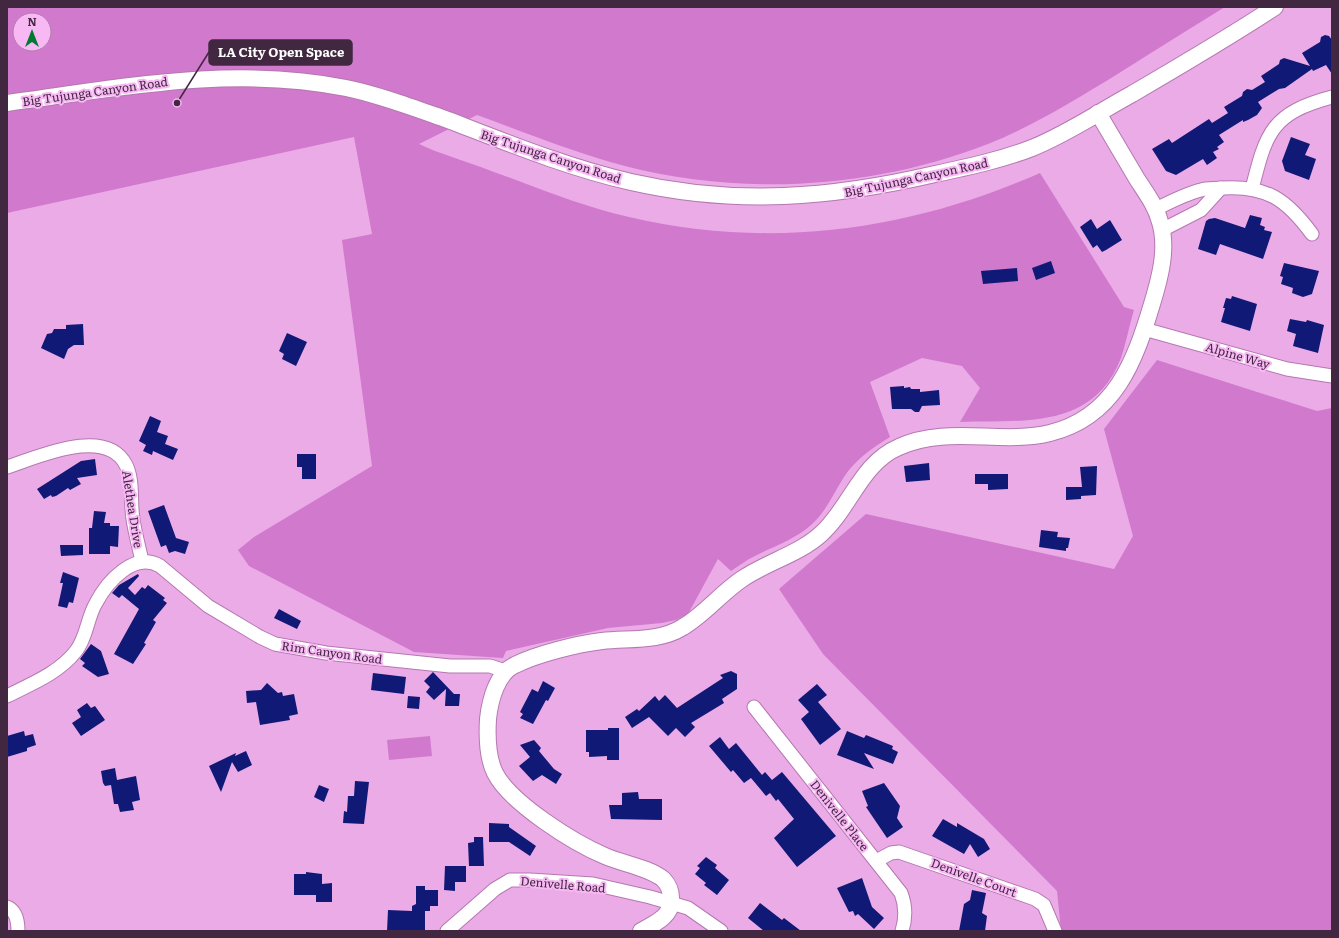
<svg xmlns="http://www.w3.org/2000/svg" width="1339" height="938" font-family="Literata,serif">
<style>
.green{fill:#d179cd;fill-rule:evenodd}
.building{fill:#111976}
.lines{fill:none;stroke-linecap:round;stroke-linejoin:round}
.minor-casing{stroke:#b478b1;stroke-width:15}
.tertiary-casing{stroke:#b478b1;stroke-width:18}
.minor{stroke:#fff;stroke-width:13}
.tertiary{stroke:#fff;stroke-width:16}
.labels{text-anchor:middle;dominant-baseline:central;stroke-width:4;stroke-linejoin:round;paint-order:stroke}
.street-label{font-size:12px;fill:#412840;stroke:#f8b8f4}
.leader{fill:none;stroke:#412840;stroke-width:1.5}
.callout-dot{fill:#412840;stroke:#f8b8f4;stroke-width:1.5}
.callout{fill:#412840;stroke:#412840;stroke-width:1.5}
.callout-label{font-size:13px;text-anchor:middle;font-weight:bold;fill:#fff}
</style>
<rect width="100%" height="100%" fill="#ebabe7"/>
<g class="green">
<path d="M 7,7 L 1225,7 C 1188,30 1152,52 1116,75 C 1075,100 1033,126 988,144 C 875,188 744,197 625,166 C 575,153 526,133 477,115 L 419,144 C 429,149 441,153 452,157 C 473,164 494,172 516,180 C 553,194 590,208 629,217 C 771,250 908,231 1040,173 L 1124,307 L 1134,310 C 1129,326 1126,343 1121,358 C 1093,430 1023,420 960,422 L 980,388 L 962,366 L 922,358 L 870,382 L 890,437 C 872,448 855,460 844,477 C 833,494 826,512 811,525 C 794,540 774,546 755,556 C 746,560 739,566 731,571 L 718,559 L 688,614 L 676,620 L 662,623 L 608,628 L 506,651 L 503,658 L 414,652 L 249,566 L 238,550 L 254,537 L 372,466 L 342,240 L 372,234 L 354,137 L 7,213 ZM 20,20 L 44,20 L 44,44 L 20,44 Z"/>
<polygon points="1157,360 1317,411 1332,408 1332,931 1061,931 1057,891 823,654 779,589 866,514 1114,569 1133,536 1104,429"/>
<polygon points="430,736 432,756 389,760 387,740"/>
</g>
<g class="building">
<polygon points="1325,35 1329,36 1332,40 1332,74 1326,65 1313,71 1312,69 1285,88 1279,89 1258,102 1262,108 1257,115 1248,120 1243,122 1243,120 1219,135 1224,142 1217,147 1219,149 1213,152 1217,158 1207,165 1203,159 1176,175 1166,171 1152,149 1169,139 1172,143 1209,119 1212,123 1228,113 1224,107 1242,96 1243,92 1247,89 1252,90 1265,82 1261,76 1279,64 1280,60 1284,58 1310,66 1302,53 1320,42 1321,37"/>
<polygon points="1291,137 1310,144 1305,155 1316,159 1309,180 1285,171 1282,161"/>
<polygon points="1250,215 1262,218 1260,225 1265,227 1264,230 1272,232 1263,259 1220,244 1216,255 1198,249 1206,221 1209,219 1215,218 1245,228"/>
<polygon points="1091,219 1097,229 1110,220 1122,240 1106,250 1102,252 1097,245 1093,248 1080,227"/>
<polygon points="1051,261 1055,273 1036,280 1032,268"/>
<polygon points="1284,263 1319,271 1312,294 1303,297 1292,293 1293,288 1281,284 1283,277 1280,276"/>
<polygon points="1017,268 1018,281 983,284 981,271"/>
<polygon points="1232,296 1257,304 1250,331 1221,322 1225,308 1223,308 1226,298 1231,299"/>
<polygon points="1290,319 1306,322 1307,320 1324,325 1318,353 1293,346 1296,334 1287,331"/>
<polygon points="83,324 84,345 74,345 68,349 64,359 41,348 47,334 52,333 54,329 66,329 66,325"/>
<polygon points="287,333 307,342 296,366 282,359 284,354 279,351"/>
<polygon points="904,386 904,388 910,387 911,389 920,389 920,392 939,390 940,405 922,406 919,412 915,412 911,409 892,409 890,387"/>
<polygon points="150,416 161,421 157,432 168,436 165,444 178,449 173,460 153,451 152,455 143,451 146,445 139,441"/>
<polygon points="297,454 316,454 316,479 302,479 302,467 297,467"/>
<polygon points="95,459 97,475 77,478 81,484 70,490 68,488 56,496 52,497 51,495 44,499 37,489 81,461"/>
<polygon points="929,463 930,480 906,482 904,466"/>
<polygon points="1097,466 1096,495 1081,496 1081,499 1066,500 1066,487 1082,487 1080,467"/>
<polygon points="975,474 1008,474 1008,489 988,490 988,484 975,484"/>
<polygon points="164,505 176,538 189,542 185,554 175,551 169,553 166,545 161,547 148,511"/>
<polygon points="94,511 106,512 104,523 110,523 110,526 119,526 118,547 110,546 110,554 89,554 89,528 92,528"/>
<polygon points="1041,530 1058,532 1057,537 1070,538 1068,548 1066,548 1066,551 1039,547"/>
<polygon points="60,545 83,545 83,555 61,556"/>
<polygon points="63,572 79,578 73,603 69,602 67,608 58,606 63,583 60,583"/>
<polygon points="138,574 139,576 128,588 135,595 142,587 145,589 148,585 165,598 163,600 167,603 153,620 156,622 144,643 146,644 133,664 114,654 139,609 122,595 119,598 112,593 119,585"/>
<polygon points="279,609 301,621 297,629 274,618"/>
<polygon points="91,644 101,651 109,674 98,677 82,666 85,663 80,659"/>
<polygon points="731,671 737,674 737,689 722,699 724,703 691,723 695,727 685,737 676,728 668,736 649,717 632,728 625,717 637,709 639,711 655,696 659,701 665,695 677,708 723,678 720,675"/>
<polygon points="433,672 454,694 460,694 459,706 445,706 446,689 434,700 426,692 430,687 424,681"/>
<polygon points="373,673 406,677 404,694 371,690"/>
<polygon points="543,681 555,688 548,701 546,700 533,724 520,718 523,714 520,712 532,689 538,692"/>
<polygon points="267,683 278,693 282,692 283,696 294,694 298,714 289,716 290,720 260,725 256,702 247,703 246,691 261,690"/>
<polygon points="817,684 827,695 818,702 841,729 820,745 801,719 809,712 798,700"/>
<polygon points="408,696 420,697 419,709 407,708"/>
<polygon points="87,703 91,708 95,706 105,720 81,736 72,723 81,717 77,710"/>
<polygon points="608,728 619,728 619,760 607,760 607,756 589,757 589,752 586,752 586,730 608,730"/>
<polygon points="24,731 25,736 33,734 36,745 27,748 27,751 7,757 7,736"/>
<polygon points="847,731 864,738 866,735 893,746 892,749 898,752 893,764 864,753 874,769 837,755"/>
<polygon points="720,737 729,749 736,743 762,775 765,772 772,780 782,772 836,836 797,867 774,838 794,819 778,799 776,801 770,793 766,796 751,778 744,783 733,770 731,772 709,746"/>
<polygon points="534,740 541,748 539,751 554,769 562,774 556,784 542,775 533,781 519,766 530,757 520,745"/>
<polygon points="246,751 252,765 238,772 232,762 221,792 209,766 236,753 235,756"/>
<polygon points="115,768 117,780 136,776 140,800 132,802 134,810 120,812 118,804 114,804 111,785 105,786 103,783 101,771"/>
<polygon points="355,781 369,782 364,824 343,823 344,811 347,812 348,796 354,796"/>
<polygon points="884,783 900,806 897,818 903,827 887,838 866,807 868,806 862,791"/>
<polygon points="319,785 329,789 324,802 314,797"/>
<polygon points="638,792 639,799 662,799 662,820 611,819 609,805 622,805 622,793"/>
<polygon points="943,819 957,827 957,823 984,839 990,849 978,857 970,844 964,854 932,836"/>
<polygon points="489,823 509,824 509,827 536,846 530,856 509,842 489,842"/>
<polygon points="474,837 483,837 484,866 469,866 468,843 474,842"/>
<polygon points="706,857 717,865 715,868 729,880 717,895 704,885 706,883 695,874 700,868 697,866"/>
<polygon points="445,866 466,866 466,882 455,882 455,891 444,890"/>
<polygon points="306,872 322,874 322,884 332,883 332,902 316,902 316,895 294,895 294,874 306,874"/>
<polygon points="862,878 872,907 884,918 874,929 858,914 855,916 853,911 849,912 837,888"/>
<polygon points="416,886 425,886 425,890 438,890 438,906 430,906 430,911 425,911 425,931 387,931 388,910 412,911 412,906 416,904"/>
<polygon points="972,890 986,893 982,913 987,916 985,931 959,931 964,904 970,900"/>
<polygon points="760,903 782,920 784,918 801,931 764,931 748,918"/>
</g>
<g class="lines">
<defs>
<g id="minor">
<path d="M 1252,189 C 1266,132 1272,113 1332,97"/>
<path d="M 1156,209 C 1170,202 1185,194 1201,190 C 1208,188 1215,189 1222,188 C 1267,185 1287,200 1312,234"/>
<polyline points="1162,230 1201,210 1221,188"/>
<polyline points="1144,329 1287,369 1332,376"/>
<path d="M 7,467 C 36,458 106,425 126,465 C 134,481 130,502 133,519 C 135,533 139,547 142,561"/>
<path d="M 7,696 C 31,684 59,673 76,651 C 87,637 87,618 96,603 C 107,582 134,551 160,566 L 208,606 L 260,637 L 275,644 L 326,653 L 450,666 L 490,666 L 505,671"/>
<path d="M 754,707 L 901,893 C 906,906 906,918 902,931"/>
<polyline points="876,861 891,853 899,852 1035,899 1044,905 1055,931"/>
<path d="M 7,907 C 17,911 18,922 18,931"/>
<polyline points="447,931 495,889 510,880 530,880 593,884 650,897 688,908 721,931"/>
</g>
<g id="tertiary">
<path d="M 7,103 C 119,88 233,65 346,88 C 380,95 414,108 448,120 C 508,143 569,168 631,182 C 736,206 832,198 935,174 C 968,167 1001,160 1032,148 C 1067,134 1099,112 1132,94 C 1180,66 1228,38 1275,7"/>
<path d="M 641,931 C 654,924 673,916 671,898 C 671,891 668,884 663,879 C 648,867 623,864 605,856 C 574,843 510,803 495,773 C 487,757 487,736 488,719 C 490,700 497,673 515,665 C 537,654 577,644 602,641 C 630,638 659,642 683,627 C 705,614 721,593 742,579 C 767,562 799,554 821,534 C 850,508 861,463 899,447 C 947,425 1001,445 1050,433 C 1115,417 1135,361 1152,304 C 1160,278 1168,248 1160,222 C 1156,206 1146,193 1137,179 C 1124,157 1111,135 1098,113"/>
</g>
</defs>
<use href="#minor" class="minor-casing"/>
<use href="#tertiary" class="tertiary-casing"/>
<use href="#minor" class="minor"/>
<use href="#tertiary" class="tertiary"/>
</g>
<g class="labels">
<g class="street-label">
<text transform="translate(95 91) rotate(-8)">Big Tujunga Canyon Road</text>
<text transform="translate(551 156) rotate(18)">Big Tujunga Canyon Road</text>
<text transform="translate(916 177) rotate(-12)">Big Tujunga Canyon Road</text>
<text transform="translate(1238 355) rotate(16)">Alpine Way</text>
<text transform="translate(133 509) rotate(81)">Alethea Drive</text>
<text transform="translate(332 652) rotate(8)">Rim Canyon Road</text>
<text transform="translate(840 815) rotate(52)">Denivelle Place</text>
<text transform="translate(974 877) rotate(20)">Denivelle Court</text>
<text transform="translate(563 884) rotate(5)">Denivelle Road</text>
</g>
</g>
<path class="leader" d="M177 103L209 52"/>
<circle class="callout-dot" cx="177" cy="103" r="4"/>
<rect class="callout" x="209" y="40" width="143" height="25" rx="4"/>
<g class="callout-label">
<text x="281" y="57">LA City Open Space</text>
</g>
<rect width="1339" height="938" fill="none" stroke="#412840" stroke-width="16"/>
<g transform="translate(32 32)"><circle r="19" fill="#f8b8f4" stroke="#af7eac"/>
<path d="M0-3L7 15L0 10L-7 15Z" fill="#007a31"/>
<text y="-6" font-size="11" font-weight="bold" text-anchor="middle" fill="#412840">N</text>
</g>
</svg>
